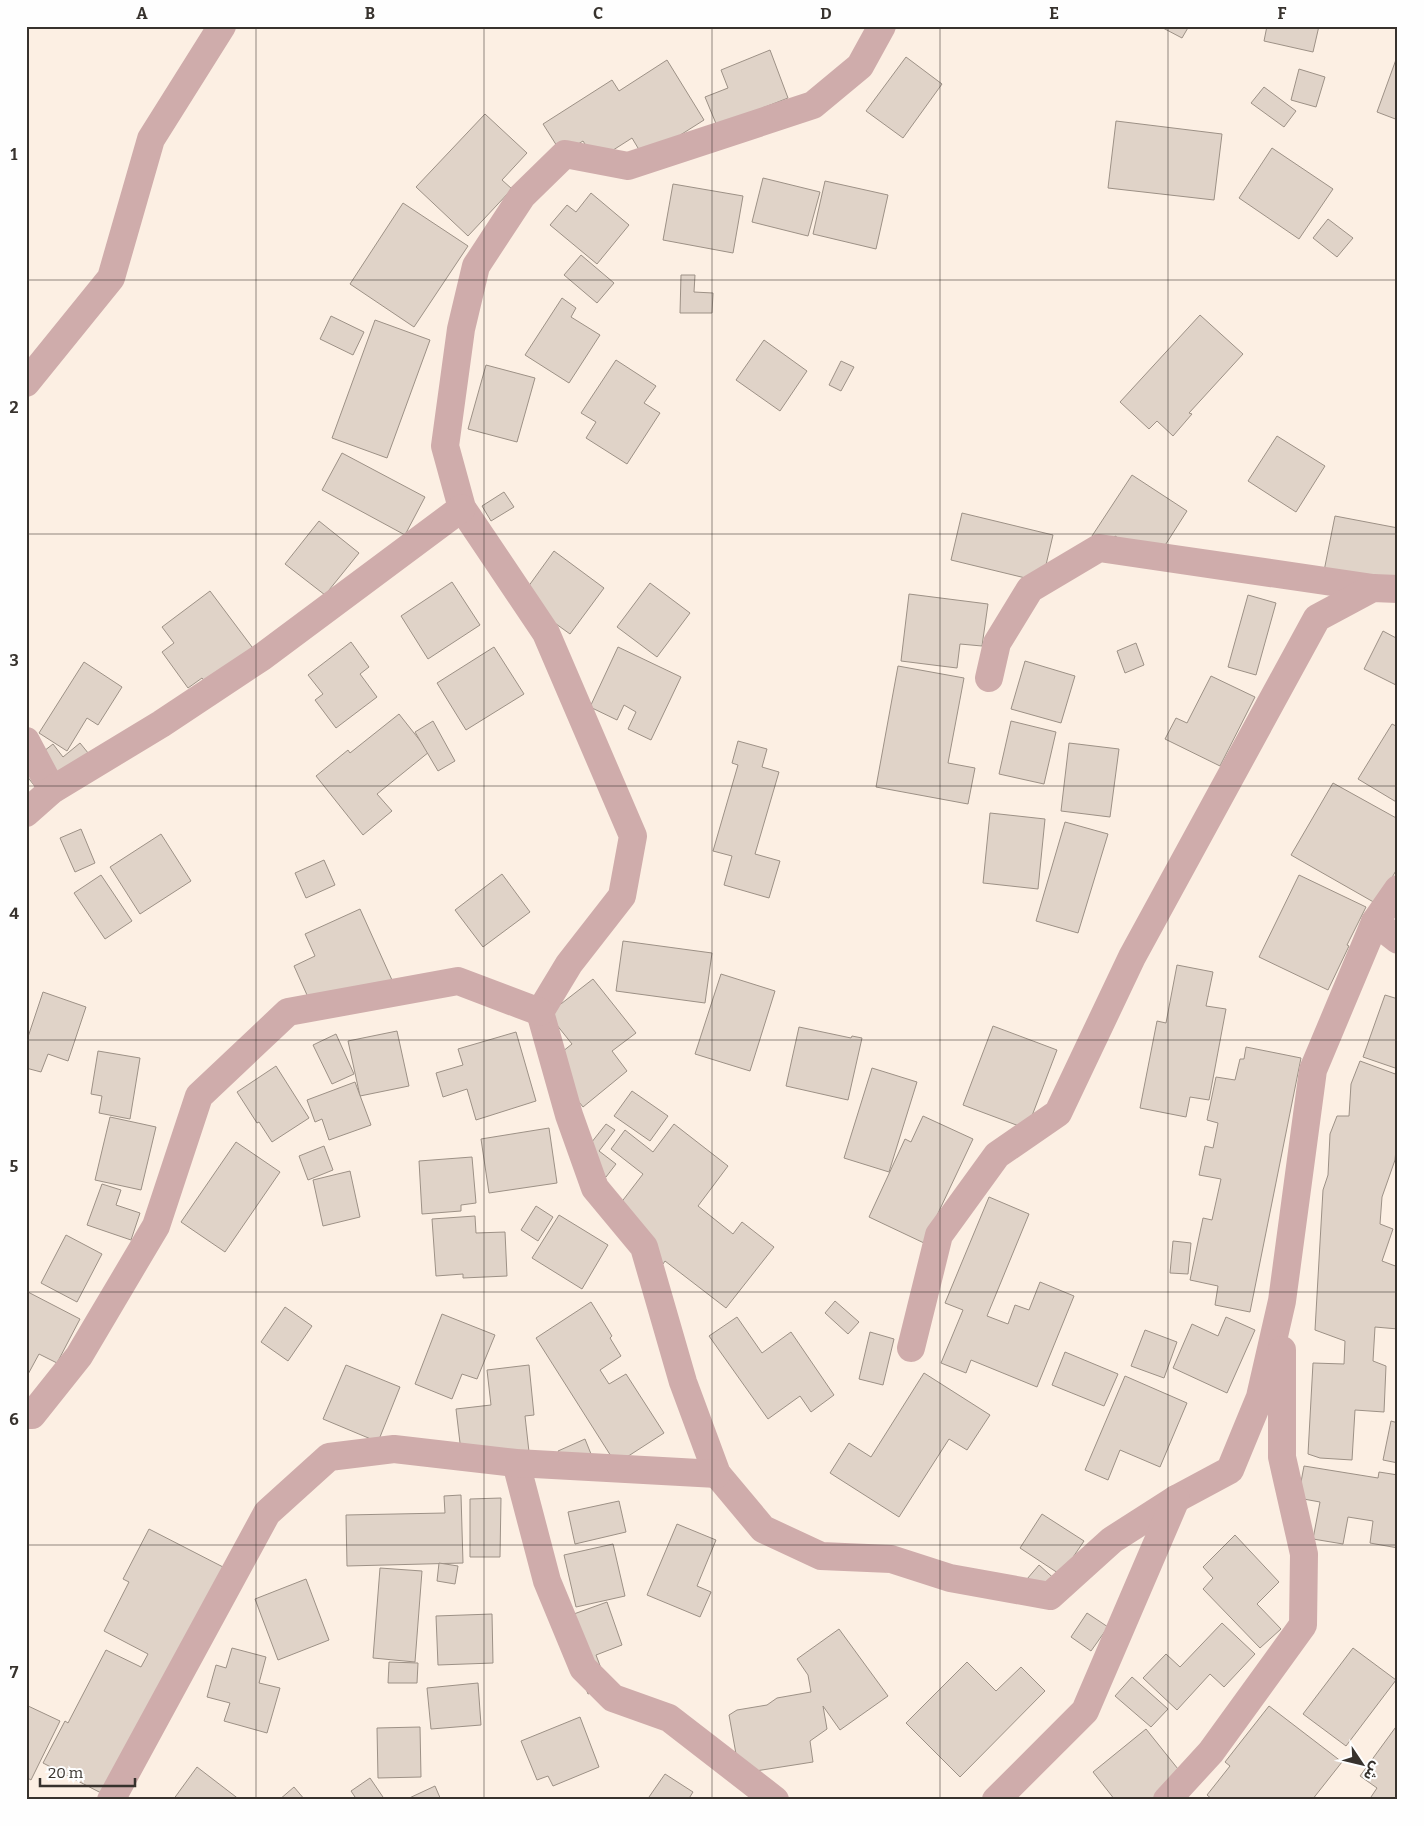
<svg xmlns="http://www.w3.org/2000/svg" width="1424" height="1826" font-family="Bitter,'Noto Sans Arabic',serif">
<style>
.building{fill:#e0d3c8;stroke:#9d9186}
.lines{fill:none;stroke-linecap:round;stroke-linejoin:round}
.minor{stroke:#cfacab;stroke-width:28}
.grid{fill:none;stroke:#37322d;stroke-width:1;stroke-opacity:0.55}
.neatline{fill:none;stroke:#37322d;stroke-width:2}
.grid-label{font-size:16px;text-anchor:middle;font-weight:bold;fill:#37322d}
</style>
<rect width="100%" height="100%" fill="#fcefe3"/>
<g class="building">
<polygon points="1164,26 1189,26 1182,38 1163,28"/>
<polygon points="1267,26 1319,26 1313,52 1264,41"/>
<polygon points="770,50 788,98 717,126 705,97 728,88 721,70"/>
<polygon points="1398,54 1398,120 1377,112"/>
<polygon points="906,57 942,84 903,138 866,111"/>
<polygon points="667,60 704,120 644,158 632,138 596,161 583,141 562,154 543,124 612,80 619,91"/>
<polygon points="1299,69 1325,77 1316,107 1291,100"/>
<polygon points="1264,87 1296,111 1284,127 1251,103"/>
<polygon points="485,114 527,153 502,180 512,189 468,236 416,187"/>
<polygon points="1116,121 1222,134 1214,200 1108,188"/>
<polygon points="1272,148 1333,189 1299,239 1239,198"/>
<polygon points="763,178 820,192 808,236 752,222"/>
<polygon points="825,181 888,195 876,249 813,234"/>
<polygon points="673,184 743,196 733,253 663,240"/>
<polygon points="591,193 629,225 597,264 550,225 567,205 576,212"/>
<polygon points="403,203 468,246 414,327 350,284"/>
<polygon points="1328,219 1353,238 1337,257 1313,238"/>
<polygon points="581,255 614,283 597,303 564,275"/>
<polygon points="681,275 695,275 694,292 713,293 712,313 680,313"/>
<polygon points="562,298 576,308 571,317 600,335 569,383 525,355"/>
<polygon points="1200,315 1243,354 1189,413 1192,414 1173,436 1157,421 1149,429 1120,402"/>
<polygon points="331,316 364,332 353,355 320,339"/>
<polygon points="375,320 430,340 387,458 332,438"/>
<polygon points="764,340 807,371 780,411 736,380"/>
<polygon points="616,360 656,386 644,403 660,413 627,464 586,438 596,422 581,413"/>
<polygon points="841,361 854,367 841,391 829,385"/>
<polygon points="486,365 535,378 517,442 468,429"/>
<polygon points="1277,436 1325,466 1296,512 1248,481"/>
<polygon points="342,453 425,497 405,535 322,490"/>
<polygon points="1132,475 1187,511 1155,561 1115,536 1109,547 1092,536"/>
<polygon points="504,492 514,507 491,521 482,506"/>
<polygon points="962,513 1053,535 1042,582 951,560"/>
<polygon points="1335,516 1398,528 1398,594 1322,581"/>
<polygon points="319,521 359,553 325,595 285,564"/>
<polygon points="554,551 604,588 570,634 520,598"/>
<polygon points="452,582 480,625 428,659 401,616"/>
<polygon points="650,583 690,613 657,657 617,627"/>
<polygon points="210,591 258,655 211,690 202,678 188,688 162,652 174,643 162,627"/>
<polygon points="909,594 988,604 982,646 960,644 957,668 901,661"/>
<polygon points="1248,595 1276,603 1256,675 1228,667"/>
<polygon points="1383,631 1398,639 1398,686 1364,669"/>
<polygon points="351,642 369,667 360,674 377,697 336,728 315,700 323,694 308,675"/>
<polygon points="1136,643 1144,665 1125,673 1117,651"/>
<polygon points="494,647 524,694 466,730 437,683"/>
<polygon points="618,647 681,677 651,740 628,729 636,712 624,705 617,720 590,707"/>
<polygon points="1025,661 1075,676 1061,723 1011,709"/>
<polygon points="84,662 122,687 98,725 87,718 67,751 39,733"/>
<polygon points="898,666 964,678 948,763 975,768 968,804 876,787"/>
<polygon points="1211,676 1255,697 1220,766 1165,739 1176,718 1187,723"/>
<polygon points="399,714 429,752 377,794 392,811 363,835 316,776 348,750 350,753"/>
<polygon points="433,721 455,761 438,771 415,732"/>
<polygon points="1011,721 1056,732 1044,784 999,774"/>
<polygon points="1392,724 1398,727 1398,803 1358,779"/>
<polygon points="738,741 767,749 762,767 779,772 755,854 780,861 769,898 724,885 732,856 713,851 738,765 732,763"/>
<polygon points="80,743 93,759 44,798 26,775 26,765 53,744 63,757"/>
<polygon points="1069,743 1119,749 1110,817 1061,811"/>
<polygon points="1333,783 1398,819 1398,867 1377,904 1291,855"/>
<polygon points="990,813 1045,819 1038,889 983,883"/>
<polygon points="1065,822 1108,834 1078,933 1036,921"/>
<polygon points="81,829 95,863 75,872 60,838"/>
<polygon points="161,834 191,881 140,914 110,867"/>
<polygon points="324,860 335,885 306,898 295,873"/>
<polygon points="502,874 530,912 483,947 455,910"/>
<polygon points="101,875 132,921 105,939 74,893"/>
<polygon points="1299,875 1366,907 1347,945 1349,946 1328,990 1259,957"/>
<polygon points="360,909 392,980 316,1015 294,966 315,956 305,934"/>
<polygon points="623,941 712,953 705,1003 616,991"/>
<polygon points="1177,965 1213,972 1206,1006 1226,1009 1209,1100 1190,1097 1186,1117 1140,1108 1157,1021 1166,1023"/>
<polygon points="721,974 775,991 750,1071 695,1054"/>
<polygon points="593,979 636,1033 612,1051 627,1071 583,1107 548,1063 572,1044 548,1014"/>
<polygon points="43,992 86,1007 68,1061 48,1054 41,1072 26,1068 26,1043"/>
<polygon points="1385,995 1398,999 1398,1069 1363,1057"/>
<polygon points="993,1026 1057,1050 1027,1129 963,1105"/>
<polygon points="799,1027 851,1038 852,1036 862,1038 848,1100 786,1086"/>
<polygon points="397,1031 409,1086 360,1096 348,1041"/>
<polygon points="516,1032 536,1101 476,1120 467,1089 443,1097 436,1073 463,1065 458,1049"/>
<polygon points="336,1034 354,1074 332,1084 313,1045"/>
<polygon points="1246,1047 1301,1058 1250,1312 1215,1305 1218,1286 1190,1280 1203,1218 1212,1220 1221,1179 1199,1175 1205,1146 1213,1148 1218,1123 1207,1120 1216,1077 1235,1080 1240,1059 1244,1059"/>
<polygon points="98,1051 140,1058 130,1119 99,1113 102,1096 91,1094"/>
<polygon points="1360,1061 1398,1075 1398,1129 1395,1160 1382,1197 1380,1224 1393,1229 1382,1261 1398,1267 1398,1329 1375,1327 1373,1361 1386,1366 1384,1412 1355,1410 1352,1460 1320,1458 1308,1454 1313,1363 1344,1364 1345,1341 1315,1330 1323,1190 1328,1175 1330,1134 1337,1116 1349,1116 1351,1084"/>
<polygon points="276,1066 309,1118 272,1142 259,1122 257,1123 237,1092"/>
<polygon points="872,1068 917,1082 889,1172 844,1158"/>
<polygon points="355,1082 371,1125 329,1140 322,1119 315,1122 307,1100"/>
<polygon points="632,1091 668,1116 650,1141 614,1116"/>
<polygon points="923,1116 973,1139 924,1243 869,1217 905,1139 911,1142"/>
<polygon points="110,1117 156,1127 141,1190 95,1180"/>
<polygon points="606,1124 615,1130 599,1151 616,1164 606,1177 580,1157"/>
<polygon points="674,1124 728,1166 698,1206 733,1234 742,1222 774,1247 726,1308 665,1261 663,1264 607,1221 643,1174 611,1149 625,1130 653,1152"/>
<polygon points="549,1128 557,1183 489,1193 481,1139"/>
<polygon points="236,1142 280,1172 225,1252 181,1222"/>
<polygon points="324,1146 333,1170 308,1180 299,1156"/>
<polygon points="472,1157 476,1203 461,1205 461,1211 422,1214 419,1161"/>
<polygon points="350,1171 360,1217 323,1226 313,1180"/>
<polygon points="102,1184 121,1190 116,1205 140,1213 131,1240 87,1225"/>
<polygon points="989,1197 1029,1214 987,1316 1008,1324 1015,1305 1029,1310 1040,1282 1074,1296 1037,1387 971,1360 966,1373 941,1363 963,1310 945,1303"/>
<polygon points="536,1206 553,1217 538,1241 521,1230"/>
<polygon points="559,1215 608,1245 582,1289 532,1258"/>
<polygon points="475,1216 476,1233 505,1232 507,1276 463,1278 463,1274 436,1276 432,1219"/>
<polygon points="66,1235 102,1254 77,1302 41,1283"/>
<polygon points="1173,1241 1191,1243 1188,1274 1170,1273"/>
<polygon points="26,1291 80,1319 57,1363 39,1354 26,1378"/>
<polygon points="835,1301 859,1322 848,1334 825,1313"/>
<polygon points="591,1302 612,1336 610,1338 621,1356 600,1370 609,1384 626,1374 664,1433 616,1464 536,1338"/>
<polygon points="285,1307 312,1326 288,1361 261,1342"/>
<polygon points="442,1314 495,1335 477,1379 462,1374 452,1399 415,1384"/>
<polygon points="737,1317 762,1353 791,1332 834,1395 811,1412 800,1396 768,1419 709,1336"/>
<polygon points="1226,1317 1255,1330 1227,1393 1173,1368 1192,1324 1218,1336"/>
<polygon points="1145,1330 1177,1342 1164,1378 1131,1366"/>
<polygon points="870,1332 894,1339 883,1385 859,1379"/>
<polygon points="1065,1352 1118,1374 1104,1406 1052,1385"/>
<polygon points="346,1365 400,1387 378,1442 323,1419"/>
<polygon points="529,1365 534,1415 525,1416 529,1452 462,1460 456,1409 491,1405 487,1370"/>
<polygon points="924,1373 990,1415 967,1450 949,1439 899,1517 830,1473 849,1443 871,1457"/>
<polygon points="1125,1376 1187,1403 1160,1467 1120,1450 1108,1480 1085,1470"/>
<polygon points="1391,1421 1398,1423 1398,1463 1383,1460"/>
<polygon points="585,1439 593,1459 566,1471 558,1451"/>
<polygon points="1304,1466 1378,1478 1379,1472 1398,1475 1398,1548 1370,1543 1373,1521 1348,1517 1343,1544 1313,1539 1320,1502 1298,1498"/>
<polygon points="461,1495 463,1563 347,1566 346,1515 445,1513 444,1496"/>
<polygon points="501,1498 500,1557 470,1557 470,1499"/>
<polygon points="619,1501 626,1532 575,1544 568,1512"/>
<polygon points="1042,1514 1084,1541 1061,1575 1020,1548"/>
<polygon points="677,1524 716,1540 697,1586 711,1592 700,1617 647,1595"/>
<polygon points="149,1529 223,1567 105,1795 43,1763 65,1721 68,1723 106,1650 141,1667 148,1654 104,1631 129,1582 123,1579"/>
<polygon points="1235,1535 1279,1582 1257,1604 1281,1629 1260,1648 1203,1589 1213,1578 1203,1567"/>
<polygon points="613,1544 625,1596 576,1607 564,1555"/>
<polygon points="439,1563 458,1566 455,1584 437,1581"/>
<polygon points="1039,1565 1058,1582 1047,1596 1027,1579"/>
<polygon points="380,1568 422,1571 415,1662 373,1658"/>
<polygon points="306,1579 329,1640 278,1660 255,1599"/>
<polygon points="607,1602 622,1645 596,1655 608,1687 588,1694 560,1619"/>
<polygon points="1087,1613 1108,1627 1091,1651 1071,1637"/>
<polygon points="492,1614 493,1663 438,1665 436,1616"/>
<polygon points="1222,1623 1255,1654 1224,1687 1210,1674 1177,1710 1143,1678 1166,1654 1180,1667"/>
<polygon points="839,1629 888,1696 840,1730 823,1706 827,1729 810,1741 813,1762 749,1772 736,1754 729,1715 737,1710 767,1705 777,1698 811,1692 808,1675 797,1659"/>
<polygon points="232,1648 266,1657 259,1683 280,1688 267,1733 224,1721 230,1703 207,1697 216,1665 226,1668"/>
<polygon points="1353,1648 1396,1680 1346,1746 1303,1714"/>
<polygon points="389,1662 418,1663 417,1683 388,1683"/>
<polygon points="967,1662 996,1691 1021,1667 1045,1691 960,1777 906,1723"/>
<polygon points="1132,1677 1168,1709 1151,1727 1115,1696"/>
<polygon points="478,1683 481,1725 431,1729 427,1688"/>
<polygon points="26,1705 60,1721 31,1780 26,1777"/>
<polygon points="1269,1706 1342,1762 1312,1800 1213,1800 1207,1795 1230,1766 1225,1762"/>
<polygon points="580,1717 599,1767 553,1786 548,1776 537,1780 521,1741"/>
<polygon points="1398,1724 1398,1800 1369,1800 1377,1788 1360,1776"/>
<polygon points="420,1727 421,1777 378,1778 377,1728"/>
<polygon points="1146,1729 1182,1774 1151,1800 1115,1800 1093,1772"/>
<polygon points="197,1767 240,1800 173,1800"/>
<polygon points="665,1774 693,1792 688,1800 653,1800 649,1797"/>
<polygon points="370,1778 385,1800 357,1800 351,1791"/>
<polygon points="435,1786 441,1800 405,1800"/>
<polygon points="294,1787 305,1800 279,1800"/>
</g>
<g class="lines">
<g class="minor">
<polyline points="882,26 860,66 813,105 628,166 565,154 522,196 476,266 461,329 445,446 462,508 546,633 633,836 622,896 569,964 540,1012 569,1115 595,1188 644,1247 683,1382 717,1474 763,1529 821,1556 891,1559 950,1578 1050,1596 1112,1540 1176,1499 1230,1470 1260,1397 1282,1301 1313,1070 1375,922 1398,889"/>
<polyline points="26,383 111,278 151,139 222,26"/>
<polyline points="989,678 997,643 1030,589 1099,548 1373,588"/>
<polyline points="26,741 52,790"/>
<polyline points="26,813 52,790 161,724 262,657 462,508"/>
<polyline points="1375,922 1398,940"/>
<polyline points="911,1348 939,1235 997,1155 1058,1113 1132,957 1317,618 1373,588 1398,589"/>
<polyline points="26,1415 32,1415 79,1356 156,1226 199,1096 288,1012 458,981 540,1012"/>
<polyline points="516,1463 547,1581 583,1668 613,1698 669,1718 775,1800"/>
<polyline points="111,1800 267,1513 329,1457 394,1449 516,1463 717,1474"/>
<polyline points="996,1800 1085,1711 1176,1499"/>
<polyline points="1167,1800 1211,1752 1303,1625 1304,1554 1282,1457 1282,1350"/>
</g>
</g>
<path class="grid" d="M 256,26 L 256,1800M 484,26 L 484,1800M 712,26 L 712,1800M 940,26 L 940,1800M 1168,26 L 1168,1800M 26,280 L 1398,280M 26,534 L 1398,534M 26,786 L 1398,786M 26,1040 L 1398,1040M 26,1292 L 1398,1292M 26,1545 L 1398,1545"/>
<rect width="1424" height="1826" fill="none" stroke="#fefefe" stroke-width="55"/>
<g transform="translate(1362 1764) rotate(125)" stroke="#fefefe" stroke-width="4" paint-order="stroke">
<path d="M0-4L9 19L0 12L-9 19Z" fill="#37322d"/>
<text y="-8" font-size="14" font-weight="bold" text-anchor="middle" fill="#37322d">ش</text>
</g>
<path d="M40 1778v8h95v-8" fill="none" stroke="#37322d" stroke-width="2.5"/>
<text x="48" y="1778" font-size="15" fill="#37322d" stroke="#fefefe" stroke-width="4" paint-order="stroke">20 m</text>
<rect x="28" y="28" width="1368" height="1770" class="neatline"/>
<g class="grid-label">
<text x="142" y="19">A</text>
<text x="370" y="19">B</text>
<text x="598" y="19">C</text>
<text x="826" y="19">D</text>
<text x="1054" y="19">E</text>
<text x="1282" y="19">F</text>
<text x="14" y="160">1</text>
<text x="14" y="413">2</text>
<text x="14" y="666">3</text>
<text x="14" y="919">4</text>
<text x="14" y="1172">5</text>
<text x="14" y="1425">6</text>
<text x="14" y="1678">7</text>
</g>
</svg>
